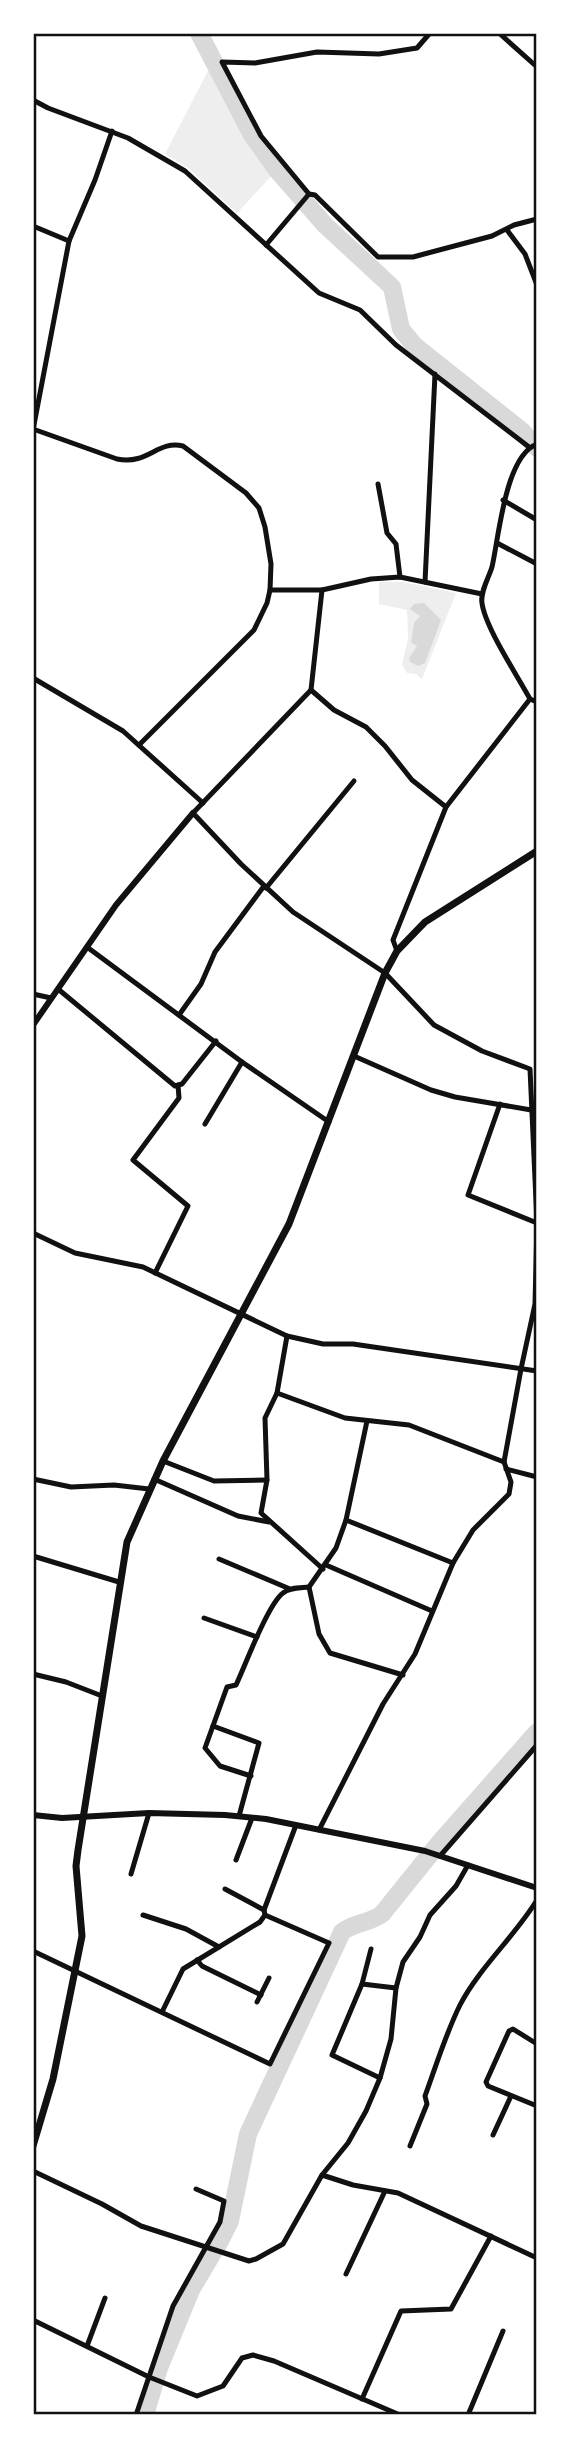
<svg xmlns="http://www.w3.org/2000/svg" width="570" height="2448" font-family="'PT Sans',sans-serif">
<style>
.green{fill:#eee}
.water{fill:#d9d9d9}
.lines{fill:none;stroke-linecap:round;stroke-linejoin:round}
.river{stroke:#d9d9d9;stroke-width:18}
.minor{stroke:#111;stroke-width:5}
.tertiary{stroke:#111;stroke-width:6}
.secondary{stroke:#111;stroke-width:7}
.neatline{fill:none;stroke:#111;stroke-width:2.5}
</style>
<rect width="100%" height="100%" fill="#fff"/>
<g class="green">
<polygon points="213,61 252,135 277,170 237,213 188,168 165,154"/>
<polygon points="379,582 403,582 456,593 422,679 416,674 407,673 402,664 408,639 407,610 379,604"/>
</g>
<polygon class="water" points="424,603 441,620 425,663 418,666 410,662 409,658 417,646 411,642 414,623 420,616 410,609 414,604"/>
<g class="lines">
<g class="river">
<polyline points="199,33 252,135 277,170 325,225 392,287 401,329 414,345 522,431 537,448"/>
<path d="M 145,2415 L 159,2368 L 191,2290 L 220,2241 L 230,2221 L 248,2134 L 342,1932 C 355,1922 368,1924 382,1914 L 440,1842 L 537,1732"/>
</g>
<g class="minor">
<polyline points="430,33 417,48 379,54 317,52 255,63 222,62 261,136 309,194 315,195 378,257 413,257 492,236 514,225 537,219"/>
<polyline points="499,33 537,67"/>
<polyline points="33,100 48,108 128,138 185,171 319,293 360,310 396,345 529,447"/>
<polyline points="33,226 69,241"/>
<polyline points="507,230 525,254 537,285"/>
<polyline points="266,245 309,194"/>
<path d="M 33,429 L 117,459 C 149,465 157,440 183,446 L 246,493 L 259,508 L 265,527 L 271,564 L 270,590 L 267,603 L 254,630 L 139,745"/>
<polyline points="33,430 69,241 95,180 112,131"/>
<path d="M 537,444 C 505,456 499,537 492,567 C 489,577 480,592 482,603 C 485,627 517,675 530,699 L 537,702"/>
<polyline points="378,484 387,533 396,544 400,577"/>
<polyline points="503,500 537,520"/>
<polyline points="497,543 537,564"/>
<polyline points="425,582 435,374"/>
<polyline points="270,590 322,590 371,579 400,577 482,594"/>
<polyline points="33,678 123,731 203,803"/>
<polyline points="311,690 334,710 366,727 385,746 412,780 446,807"/>
<polyline points="266,888 354,781"/>
<polyline points="87,947 242,1062 329,1122"/>
<polyline points="397,951 393,940 446,807 530,699"/>
<polyline points="58,989 175,1086 182,1084 216,1041"/>
<polyline points="33,994 51,998"/>
<polyline points="179,1015 201,984 215,952 264,886"/>
<polyline points="354,1056 431,1090 455,1097 537,1111"/>
<polyline points="500,1104 468,1195 537,1223"/>
<polyline points="205,1124 242,1062"/>
<polyline points="33,1233 75,1253 143,1267 287,1336 323,1344 353,1344 537,1371"/>
<polyline points="155,1273 188,1206 133,1160 179,1098 178,1085"/>
<polyline points="287,1336 277,1393 265,1418 267,1480 261,1513 323,1569"/>
<polyline points="277,1393 345,1418 409,1425 504,1462"/>
<polyline points="367,1421 346,1520 336,1548 309,1587 319,1634 330,1653 403,1675"/>
<polyline points="163,1461 214,1481 267,1480"/>
<polyline points="506,1469 537,1477"/>
<polyline points="33,1479 71,1487 114,1485 149,1489"/>
<polyline points="154,1479 238,1516 269,1522"/>
<polyline points="346,1520 453,1563"/>
<polyline points="33,1556 119,1582"/>
<polyline points="219,1559 290,1589"/>
<polyline points="326,1565 432,1611"/>
<polyline points="204,1618 257,1637"/>
<polyline points="33,1674 66,1682 102,1696"/>
<polyline points="213,1726 259,1743 239,1816"/>
<path d="M 251,1776 L 220,1766 L 205,1748 L 227,1687 L 236,1685 C 245,1666 268,1604 283,1593 C 290,1587 301,1588 309,1587"/>
<polyline points="319,1830 383,1704 415,1654 453,1563 473,1530 509,1494 511,1482 504,1462 521,1369 535,1304 537,1223 530,1069 482,1051 434,1025 385,973 293,912 241,864 193,813 311,690 322,590"/>
<polyline points="440,1856 537,1745"/>
<polyline points="236,1860 252,1818"/>
<polyline points="131,1874 149,1813"/>
<polyline points="225,1889 264,1910"/>
<polyline points="143,1915 186,1929 219,1947"/>
<polyline points="33,1951 270,2064 329,1943 265,1915"/>
<polyline points="197,1960 202,1966 261,1995"/>
<polyline points="362,1984 371,1949"/>
<polyline points="257,2002 269,1978"/>
<polyline points="162,2012 183,1969 260,1922 265,1915 264,1910 296,1825"/>
<polyline points="537,2044 513,2029 509,2031 486,2082 488,2086 537,2106"/>
<polyline points="380,2078 332,2055 362,1984 396,1988"/>
<polyline points="493,2135 511,2096"/>
<path d="M 410,2146 L 427,2104 L 425,2096 C 436,2066 446,2033 460,2005 C 479,1968 515,1936 537,1900"/>
<polyline points="33,2171 102,2204 141,2226 249,2261 256,2259 283,2244 322,2175 348,2143 366,2111 380,2078 391,2039 396,1988 403,1962 420,1937 430,1915 456,1886 468,1865"/>
<polyline points="322,2175 353,2185 398,2193 537,2258"/>
<polyline points="346,2274 385,2191"/>
<polyline points="33,2320 149,2377 197,2396 223,2386 242,2358 253,2355 274,2361 400,2415"/>
<polyline points="87,2346 105,2298"/>
<polyline points="362,2399 401,2311 451,2309 491,2236"/>
<polyline points="136,2415 173,2306 220,2222 224,2201 196,2189"/>
<polyline points="468,2415 503,2331"/>
</g>
<g class="tertiary">
<polyline points="33,1025 116,905 193,813"/>
<polyline points="33,1815 62,1818 149,1813 225,1815 266,1819 425,1851 537,1888"/>
</g>
<polyline class="secondary" points="33,2146 53,2079 82,1936 76,1866 78,1850 127,1542 163,1461 289,1224 385,973 397,951 425,922 537,851"/>
</g>
<rect width="570" height="2448" fill="none" stroke="#ffffff" stroke-width="70"/>
<rect x="35" y="35" width="500" height="2378" class="neatline"/>
</svg>
